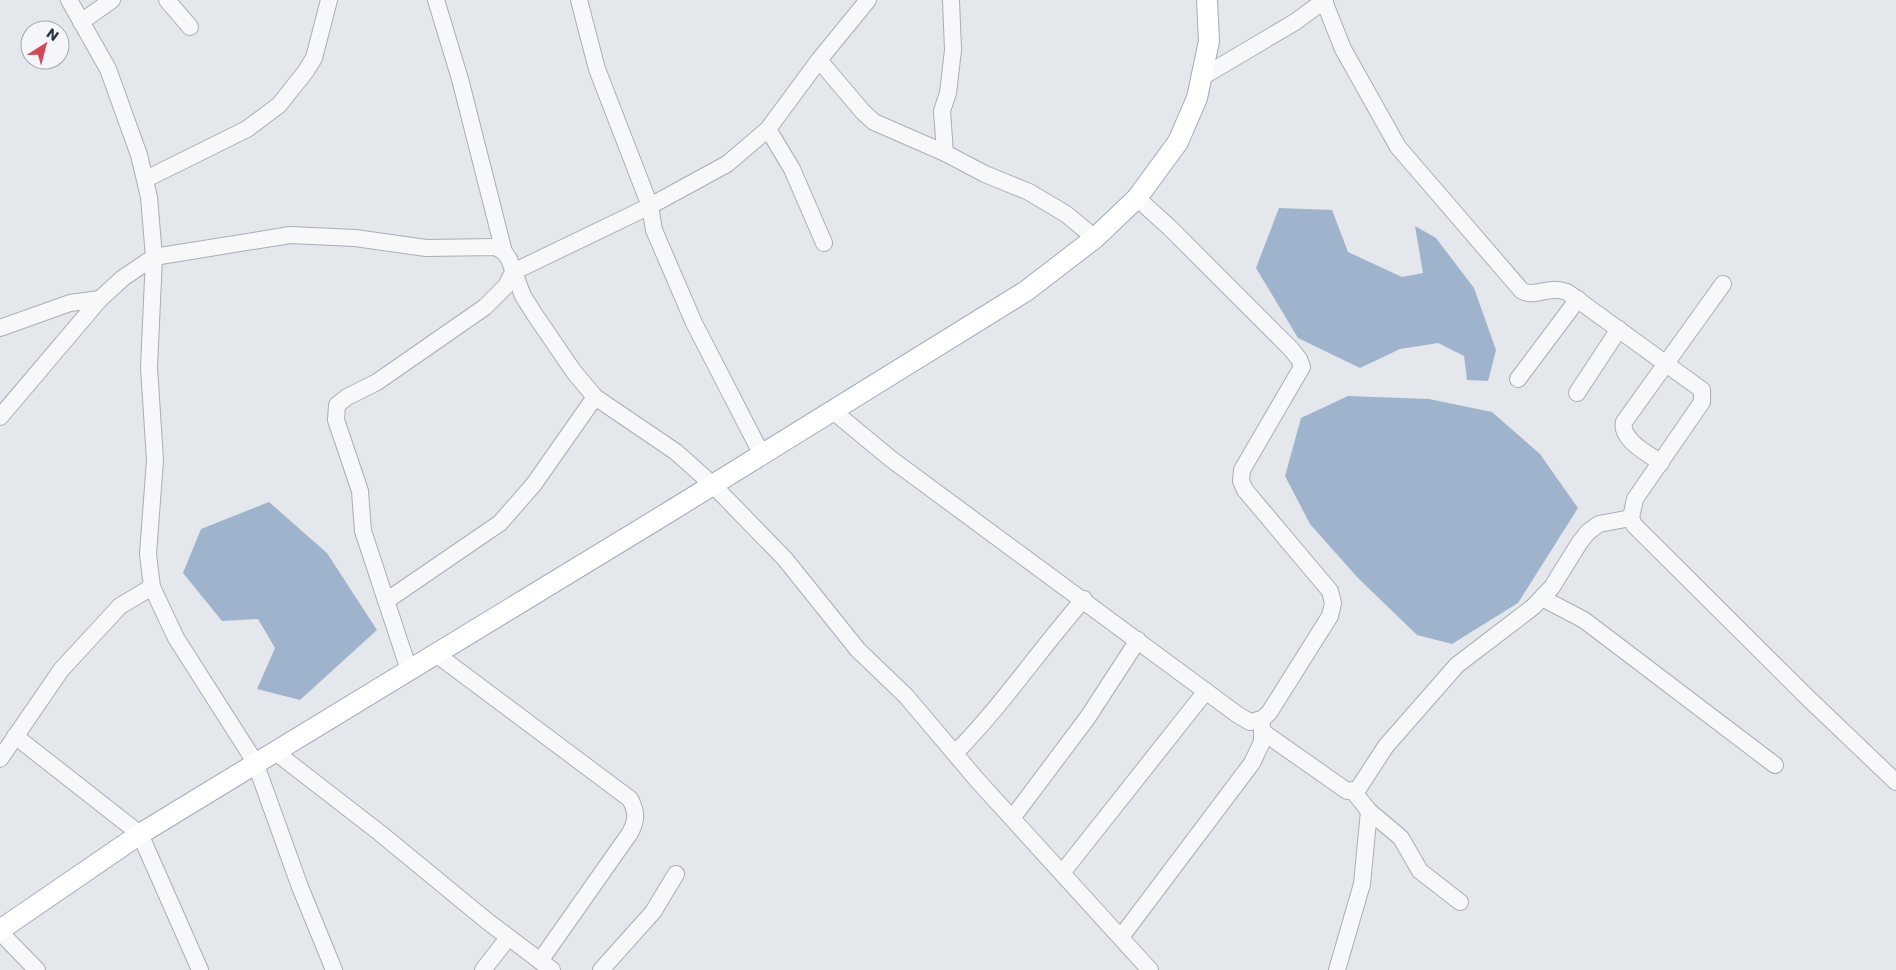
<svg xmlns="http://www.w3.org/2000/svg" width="1896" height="970" font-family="Poppins,sans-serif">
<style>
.water{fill:#9fb4cc}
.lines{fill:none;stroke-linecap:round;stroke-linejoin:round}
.minor-casing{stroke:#a9aeb7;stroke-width:18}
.major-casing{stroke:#a3abb8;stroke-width:22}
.minor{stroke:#f7f8fa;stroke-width:16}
.major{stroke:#fff;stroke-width:20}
</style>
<rect width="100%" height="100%" fill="#e4e7ec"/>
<g class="water">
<polygon points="1279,208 1332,210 1348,252 1402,277 1423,273 1415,226 1436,238 1474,288 1496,350 1488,381 1467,380 1464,356 1438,343 1400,349 1360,368 1298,338 1256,268"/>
<polygon points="1348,396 1429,399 1492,412 1540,454 1578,508 1518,603 1452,644 1417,635 1358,578 1310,524 1285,476 1301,418"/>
<polygon points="269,502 327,553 377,630 300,700 257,689 275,648 258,619 222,621 183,573 201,529"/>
</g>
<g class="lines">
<defs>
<g id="minor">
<polyline points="69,0 108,69 139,155 149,197 154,257 149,367 155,460 148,554 152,587 176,638 255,762 300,887 334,970"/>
<polyline points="167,0 190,27"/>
<polyline points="436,0 460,79 504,252"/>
<polyline points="579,0 597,69 650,206 654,230 694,323 762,455"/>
<path d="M 1324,1 L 1343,49 L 1398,147 L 1522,291 C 1536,298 1547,285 1567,292 L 1702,390 L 1702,402 L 1635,499 L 1631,518 L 1634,525 L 1808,698 L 1896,782"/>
<polyline points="81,22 112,0"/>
<polyline points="819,60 863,112 874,122 945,153 985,174 1029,192 1066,214 1095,238"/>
<polyline points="1202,77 1295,22 1325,0"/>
<polyline points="768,129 792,169 824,243"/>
<polyline points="945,153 942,111 948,93 953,50 951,0"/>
<polyline points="146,179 247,129 279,105 306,71 314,58 329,0"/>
<polyline points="0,328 70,303 100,299"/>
<polyline points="1518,379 1578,299"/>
<polyline points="1577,393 1619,329"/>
<polyline points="833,411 891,459 1238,715 1250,722 1262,719 1269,713 1330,616 1333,603 1330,591 1245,490 1241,481 1242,470 1302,367 1299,359 1291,349 1170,228 1137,198"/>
<polyline points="0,417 100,299 123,278 154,257 290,235 355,238 426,248 496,247 504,252 509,259 523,296 535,315 574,372 595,397 676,452 713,485 785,559 858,650 906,696 978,781 1150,970"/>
<path d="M 1661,463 C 1649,454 1620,440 1624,422 L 1723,284"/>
<polyline points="1542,598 1584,620 1775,765"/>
<polyline points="386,601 500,523 534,484 595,397"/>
<path d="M 436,654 L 630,799 C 637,812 637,820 630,833 L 540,961"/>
<polyline points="409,670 363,531 360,491 336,420 337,405 347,397 377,382 485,307 506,286 513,272 650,206 727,164 768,129 819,60 868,0"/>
<polyline points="1263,732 1347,791 1358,789 1386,746 1457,665 1533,607 1552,587 1580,542 1588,532 1599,524 1631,518"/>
<polyline points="15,736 140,834 200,970"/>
<polyline points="274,751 380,833 487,921 552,970"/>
<path d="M 955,753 C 1002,706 1039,650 1084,599"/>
<polyline points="0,759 61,670 120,606 152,587"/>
<polyline points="1353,791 1369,811 1401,838 1420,871 1460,902"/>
<polyline points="1013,817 1088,717 1138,640"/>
<polyline points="1062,873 1206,691"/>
<polyline points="0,932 37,970"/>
<polyline points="1121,937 1252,763 1262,742 1262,723"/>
<polyline points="483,970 508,938"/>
<polyline points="601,970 653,912 676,874"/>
<polyline points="1337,970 1362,884 1369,811"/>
</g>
<polyline id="major" points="0,930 140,834 669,512 1026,291 1095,238 1137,198 1178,142 1197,98 1209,41 1207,0"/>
</defs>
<use href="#minor" class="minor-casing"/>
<use href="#major" class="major-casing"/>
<use href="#minor" class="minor"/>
<use href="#major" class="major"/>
</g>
<g transform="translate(45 45) rotate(36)"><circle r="24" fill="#f4f6f9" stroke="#a4a8b1"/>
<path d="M0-4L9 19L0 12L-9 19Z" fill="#d1495b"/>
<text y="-8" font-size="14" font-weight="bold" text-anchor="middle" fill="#2b3445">N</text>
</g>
</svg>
